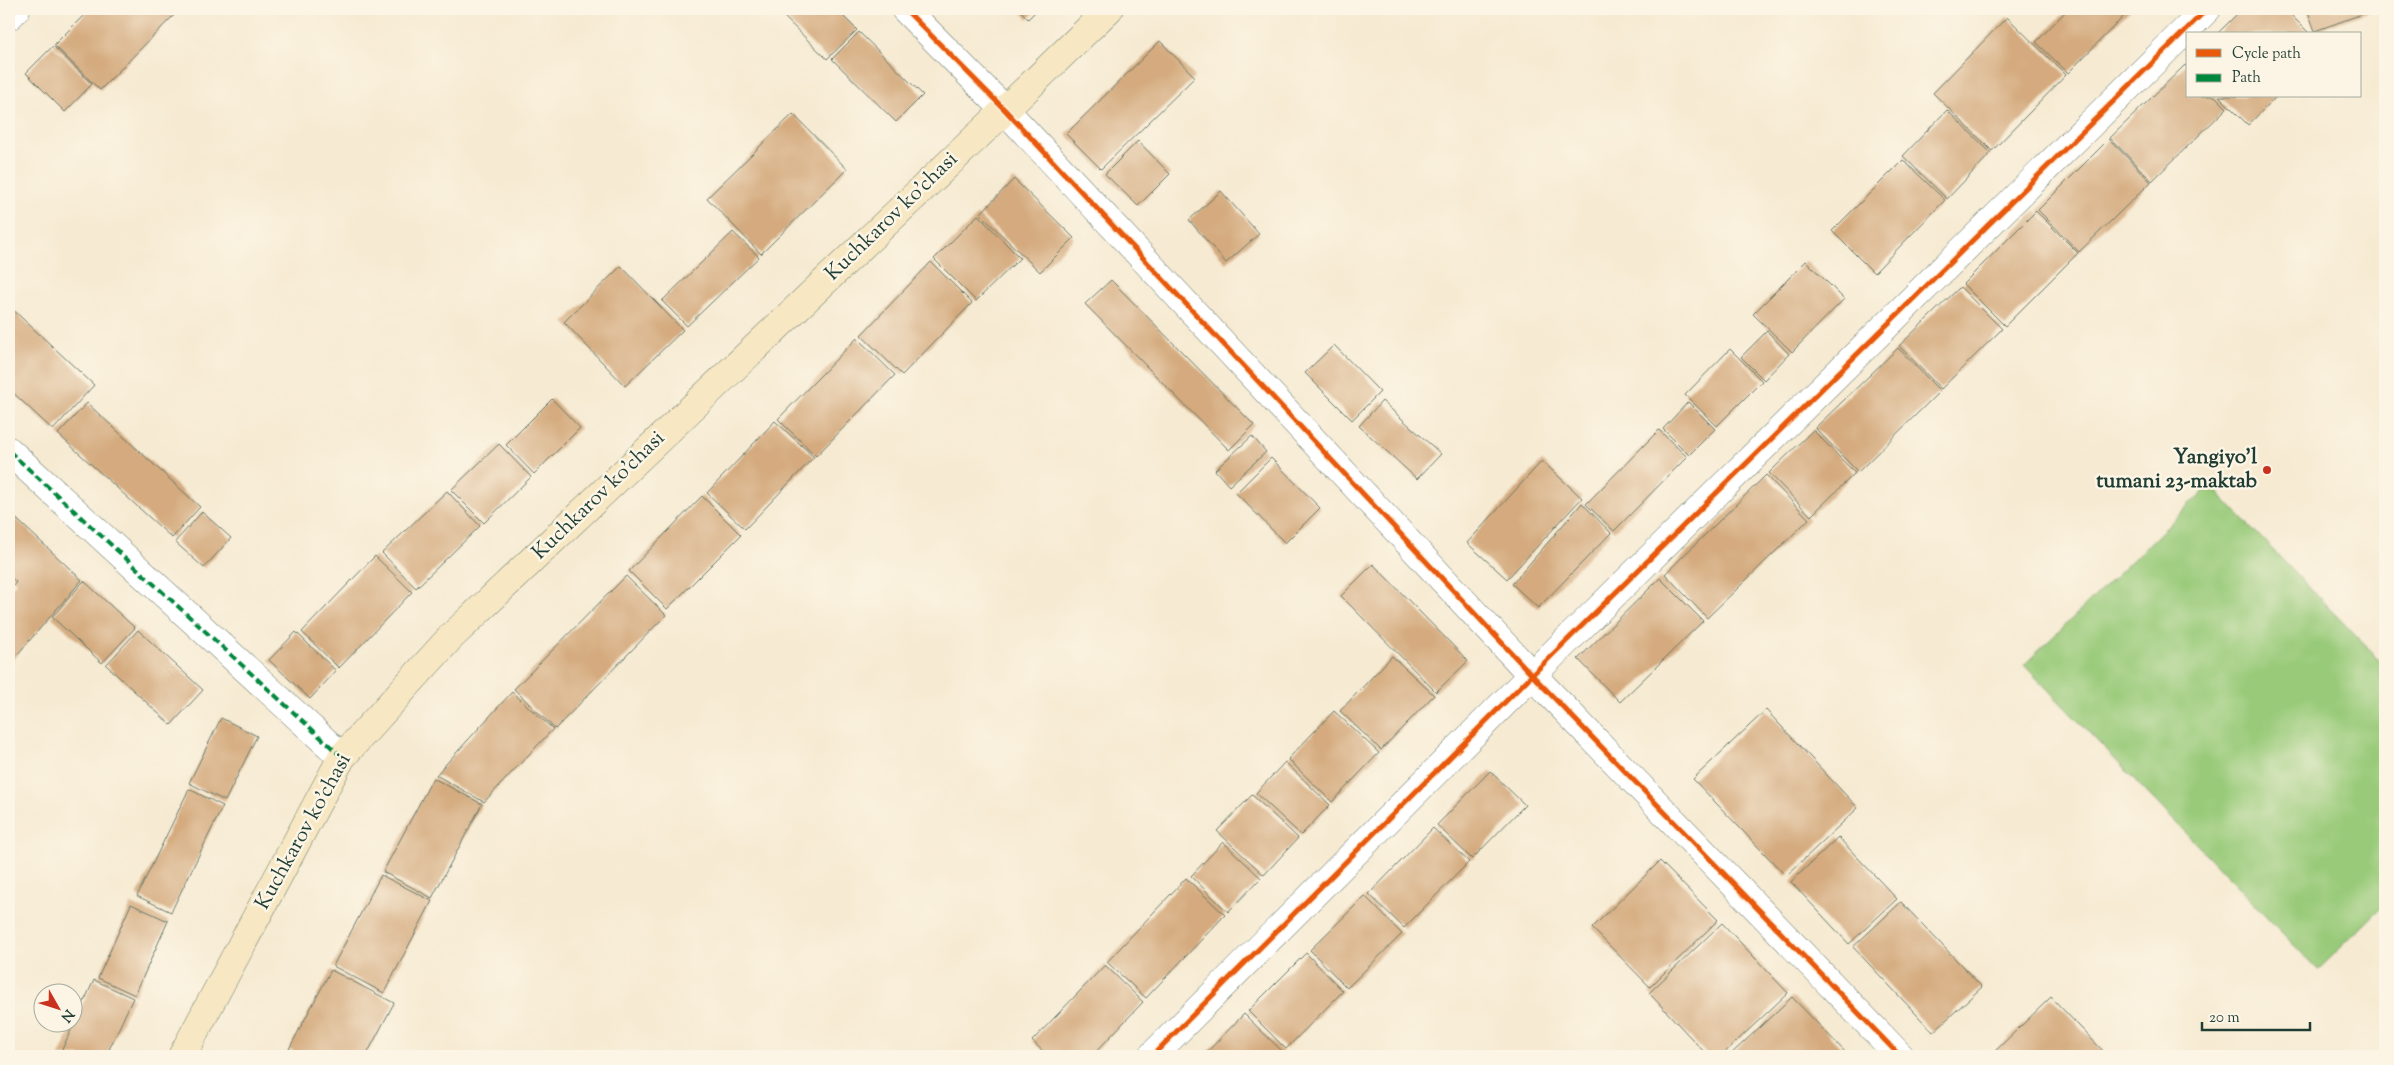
<svg xmlns="http://www.w3.org/2000/svg" width="2394" height="1065" font-family="'Sorts Mill Goudy',serif">
<style>
.green{fill:#99ca79;stroke:#5c8456}
.building{fill:#d4aa7e}
.lines{fill:none;stroke-linecap:round;stroke-linejoin:round}
.minor-casing{stroke:#6a7a6b;stroke-width:29}
.secondary-casing{stroke:#6a7a6b;stroke-width:29}
.minor{stroke:#fff;stroke-width:28}
.secondary{stroke:#f7e8c3;stroke-width:28}
.quiet{stroke:#00873e;stroke-width:4;stroke-dasharray:8 4;stroke-linecap:butt}
.cycleway-casing{stroke:#fcf5e5;stroke-width:8}
.cycleway{stroke:#e8590c;stroke-width:5}
.poi-dot{fill:#c8321e;stroke:#fcf5e5;stroke-width:2}
.labels{text-anchor:middle;dominant-baseline:central;stroke-width:5;stroke-linejoin:round;paint-order:stroke}
.street-label{font-size:21px;fill:#1f3d34;stroke:#fcf5e5}
.poi-label{font-size:21px;font-weight:bold;fill:#1f3d34;stroke:#fcf5e5;text-anchor:end}
</style>
<rect width="100%" height="100%" fill="#fcf5e5"/>
<filter id="ink" filterUnits="userSpaceOnUse"><feTurbulence type="fractalNoise" baseFrequency=".02" numOctaves="2"/><feDisplacementMap in="SourceGraphic" scale="10" xChannelSelector="R" yChannelSelector="G"/><feConvolveMatrix kernelMatrix="1 2 1 2 8 2 1 2 1" color-interpolation-filters="sRGB"/></filter>
<filter id="wash" filterUnits="userSpaceOnUse"><feTurbulence type="fractalNoise" baseFrequency=".0096" numOctaves="4" result="noise"/><feDisplacementMap in="SourceGraphic" scale="20" xChannelSelector="R" yChannelSelector="G"/><feGaussianBlur stdDeviation="1.12" result="paint"/><feColorMatrix in="noise" values="0 0 0 0 0 0 0 0 0 0 0 0 0 0 0 0 0 1.4 0 .05"/><feComposite in="paint" operator="in"/></filter>
<g filter="url(#wash)">
<rect width="100%" height="100%" fill="#f6ead2"/>
<polygon class="green" points="2210,485 2385,666 2385,904 2318,970 2024,665"/>
<g id="blocks">
<g class="building">
<polygon points="90,9 180,9 100,90 54,45"/>
<polygon points="776,9 836,9 857,30 827,59"/>
<polygon points="1019,9 1038,9 1028,19"/>
<polygon points="2068,9 2131,9 2068,73 2036,42"/>
<polygon points="2242,9 2285,9 2310,34 2217,34"/>
<polygon points="2307,9 2376,9 2315,31"/>
<polygon points="2007,17 2066,75 1992,151 1933,93"/>
<polygon points="859,32 923,95 896,122 832,59"/>
<polygon points="1160,41 1195,77 1101,169 1066,134"/>
<polygon points="53,46 92,84 65,112 26,73"/>
<polygon points="2185,65 2188,68 2188,96 2215,96 2227,108 2152,181 2110,138"/>
<polygon points="2219,96 2277,96 2248,125"/>
<polygon points="1947,110 1991,153 1947,199 1903,156"/>
<polygon points="793,114 847,169 761,254 707,198"/>
<polygon points="2109,139 2151,182 2079,252 2038,210"/>
<polygon points="1138,141 1170,174 1138,206 1105,174"/>
<polygon points="1903,160 1945,200 1874,273 1832,231"/>
<polygon points="1014,179 1074,238 1040,272 980,214"/>
<polygon points="1221,191 1259,234 1226,263 1189,220"/>
<polygon points="2036,211 2078,253 2005,326 1963,284"/>
<polygon points="978,215 1020,258 976,301 934,259"/>
<polygon points="733,232 759,257 687,326 662,301"/>
<polygon points="1806,261 1844,299 1792,352 1753,314"/>
<polygon points="931,262 972,303 902,375 861,335"/>
<polygon points="621,266 683,330 625,386 564,322"/>
<polygon points="1111,280 1254,425 1229,450 1085,304"/>
<polygon points="1960,287 2002,329 1941,389 1899,346"/>
<polygon points="9,306 94,385 53,430 9,389"/>
<polygon points="1767,331 1789,354 1764,380 1741,357"/>
<polygon points="857,338 895,375 816,456 778,419"/>
<polygon points="1334,345 1380,392 1352,420 1305,373"/>
<polygon points="1898,348 1940,391 1858,472 1815,428"/>
<polygon points="1730,349 1762,381 1717,426 1685,395"/>
<polygon points="552,399 580,428 534,474 506,445"/>
<polygon points="1382,401 1441,454 1417,479 1359,426"/>
<polygon points="1688,402 1715,429 1689,455 1663,429"/>
<polygon points="87,403 200,507 172,538 58,434"/>
<polygon points="775,421 814,457 745,529 707,493"/>
<polygon points="1659,430 1687,457 1614,531 1586,504"/>
<polygon points="1813,430 1855,473 1811,516 1769,473"/>
<polygon points="1252,436 1266,452 1229,486 1215,470"/>
<polygon points="499,444 531,477 484,523 451,490"/>
<polygon points="1271,458 1320,508 1285,543 1236,493"/>
<polygon points="1542,461 1582,498 1507,579 1467,543"/>
<polygon points="1766,475 1809,519 1707,618 1665,574"/>
<polygon points="447,491 480,526 416,588 382,553"/>
<polygon points="702,496 741,535 667,609 629,571"/>
<polygon points="1582,503 1611,533 1538,608 1512,584"/>
<polygon points="9,512 82,580 9,664 9,591 16,582 9,576"/>
<polygon points="202,512 231,538 204,568 175,542"/>
<polygon points="375,556 412,592 339,668 302,632"/>
<polygon points="1373,564 1468,661 1436,692 1341,596"/>
<polygon points="626,576 666,615 555,729 514,689"/>
<polygon points="1660,578 1703,621 1620,702 1578,659"/>
<polygon points="84,581 135,628 102,663 52,617"/>
<polygon points="138,630 203,690 171,725 106,665"/>
<polygon points="296,632 336,671 310,699 269,660"/>
<polygon points="1392,656 1434,695 1381,750 1340,711"/>
<polygon points="512,692 553,729 484,802 436,775"/>
<polygon points="1766,710 1858,808 1786,876 1693,779"/>
<polygon points="1334,711 1379,753 1332,802 1288,759"/>
<polygon points="221,718 257,736 225,801 189,783"/>
<polygon points="1285,762 1330,805 1301,835 1256,793"/>
<polygon points="1490,771 1525,805 1472,859 1437,825"/>
<polygon points="433,778 482,804 432,898 383,872"/>
<polygon points="189,789 223,806 171,912 137,896"/>
<polygon points="1252,795 1298,838 1264,875 1217,831"/>
<polygon points="1433,828 1469,862 1404,928 1369,894"/>
<polygon points="1838,837 1897,899 1849,944 1791,882"/>
<polygon points="1223,842 1261,878 1228,912 1191,876"/>
<polygon points="1660,861 1718,920 1650,987 1592,928"/>
<polygon points="381,875 432,901 384,993 333,966"/>
<polygon points="1186,878 1225,915 1146,998 1107,962"/>
<polygon points="1365,896 1402,934 1347,988 1310,950"/>
<polygon points="1901,902 1982,987 1933,1032 1853,947"/>
<polygon points="131,904 168,921 135,995 98,978"/>
<polygon points="1722,923 1788,993 1721,1056 1708,1056 1649,993"/>
<polygon points="1306,953 1343,991 1286,1049 1248,1011"/>
<polygon points="1105,965 1143,1002 1092,1056 1048,1056 1032,1041"/>
<polygon points="331,970 394,1003 366,1056 303,1056 289,1049"/>
<polygon points="94,980 133,998 106,1056 59,1056"/>
<polygon points="1792,997 1849,1056 1729,1056"/>
<polygon points="2051,997 2108,1056 1990,1056"/>
<polygon points="1244,1014 1283,1052 1279,1056 1203,1056"/>
</g>
</g>
</g>
<g filter="url(#ink)">
<use href="#blocks" fill-opacity="0" stroke="#6a7a6b" stroke-width="1"/>
<g class="lines">
<defs>
<g id="minor">
<polyline points="905,9 1005,110 1532,675 1900,1056"/>
<polyline points="9,16 16,9"/>
<polyline points="9,451 342,757"/>
<polyline points="1152,1056 1532,675 2207,9"/>
</g>
<polyline id="secondary" points="182,1056 342,757 450,638 1005,110 1109,9"/>
</defs>
<use href="#minor" class="minor-casing"/>
<use href="#secondary" class="secondary-casing"/>
<use href="#minor" class="minor"/>
<use href="#secondary" class="secondary"/>
<g class="quiet">
<polyline points="9,16 16,9"/>
<polyline points="9,451 342,757"/>
</g>
<defs>
<g id="cycleway">
<polyline points="905,9 1005,110 1532,675 1900,1056"/>
<polyline points="1152,1056 1532,675 2207,9"/>
</g>
</defs>
<use href="#cycleway" class="cycleway-casing"/>
<use href="#cycleway" class="cycleway"/>
</g>
</g>
<circle class="poi-dot" cx="2267" cy="470" r="5"/>
<g class="labels">
<g class="street-label">
<text transform="translate(892 217) rotate(-44)">Kuchkarov ko'chasi</text>
<text transform="translate(599 496) rotate(-44)">Kuchkarov ko'chasi</text>
<text transform="translate(304 832) rotate(-61)">Kuchkarov ko'chasi</text>
</g>
<g class="poi-label">
<text x="2257" y="458">Yangiyo'l<tspan x="2257" dy="24">tumani 23-maktab</tspan></text>
</g>
</g>
<rect width="2394" height="1065" fill="none" stroke="#fcf5e5" stroke-width="30"/>
<rect x="2186" y="32" width="175" height="65" fill="#fcf5e5" stroke="#a4ab9e"/>
<rect x="2196" y="49" width="25" height="8" fill="#e8590c" stroke="#a4ab9e"/>
<text x="2232" y="58" font-size="15" fill="#1f3d34">Cycle path</text>
<rect x="2196" y="74" width="25" height="8" fill="#00873e" stroke="#a4ab9e"/>
<text x="2232" y="82" font-size="15" fill="#1f3d34">Path</text>
<g transform="translate(58 1008) rotate(129)"><circle r="24" fill="#fcf5e5" stroke="#a4ab9e"/>
<path d="M0-4L9 19L0 12L-9 19Z" fill="#c8321e"/>
<text y="-8" font-size="14" font-weight="bold" text-anchor="middle" fill="#1f3d34">N</text>
</g>
<path d="M2202 1022v8h108v-8" fill="none" stroke="#1f3d34" stroke-width="2.5"/>
<text x="2209" y="1022" font-size="15" fill="#1f3d34" stroke="#fcf5e5" stroke-width="4" paint-order="stroke">20 m</text>
</svg>
